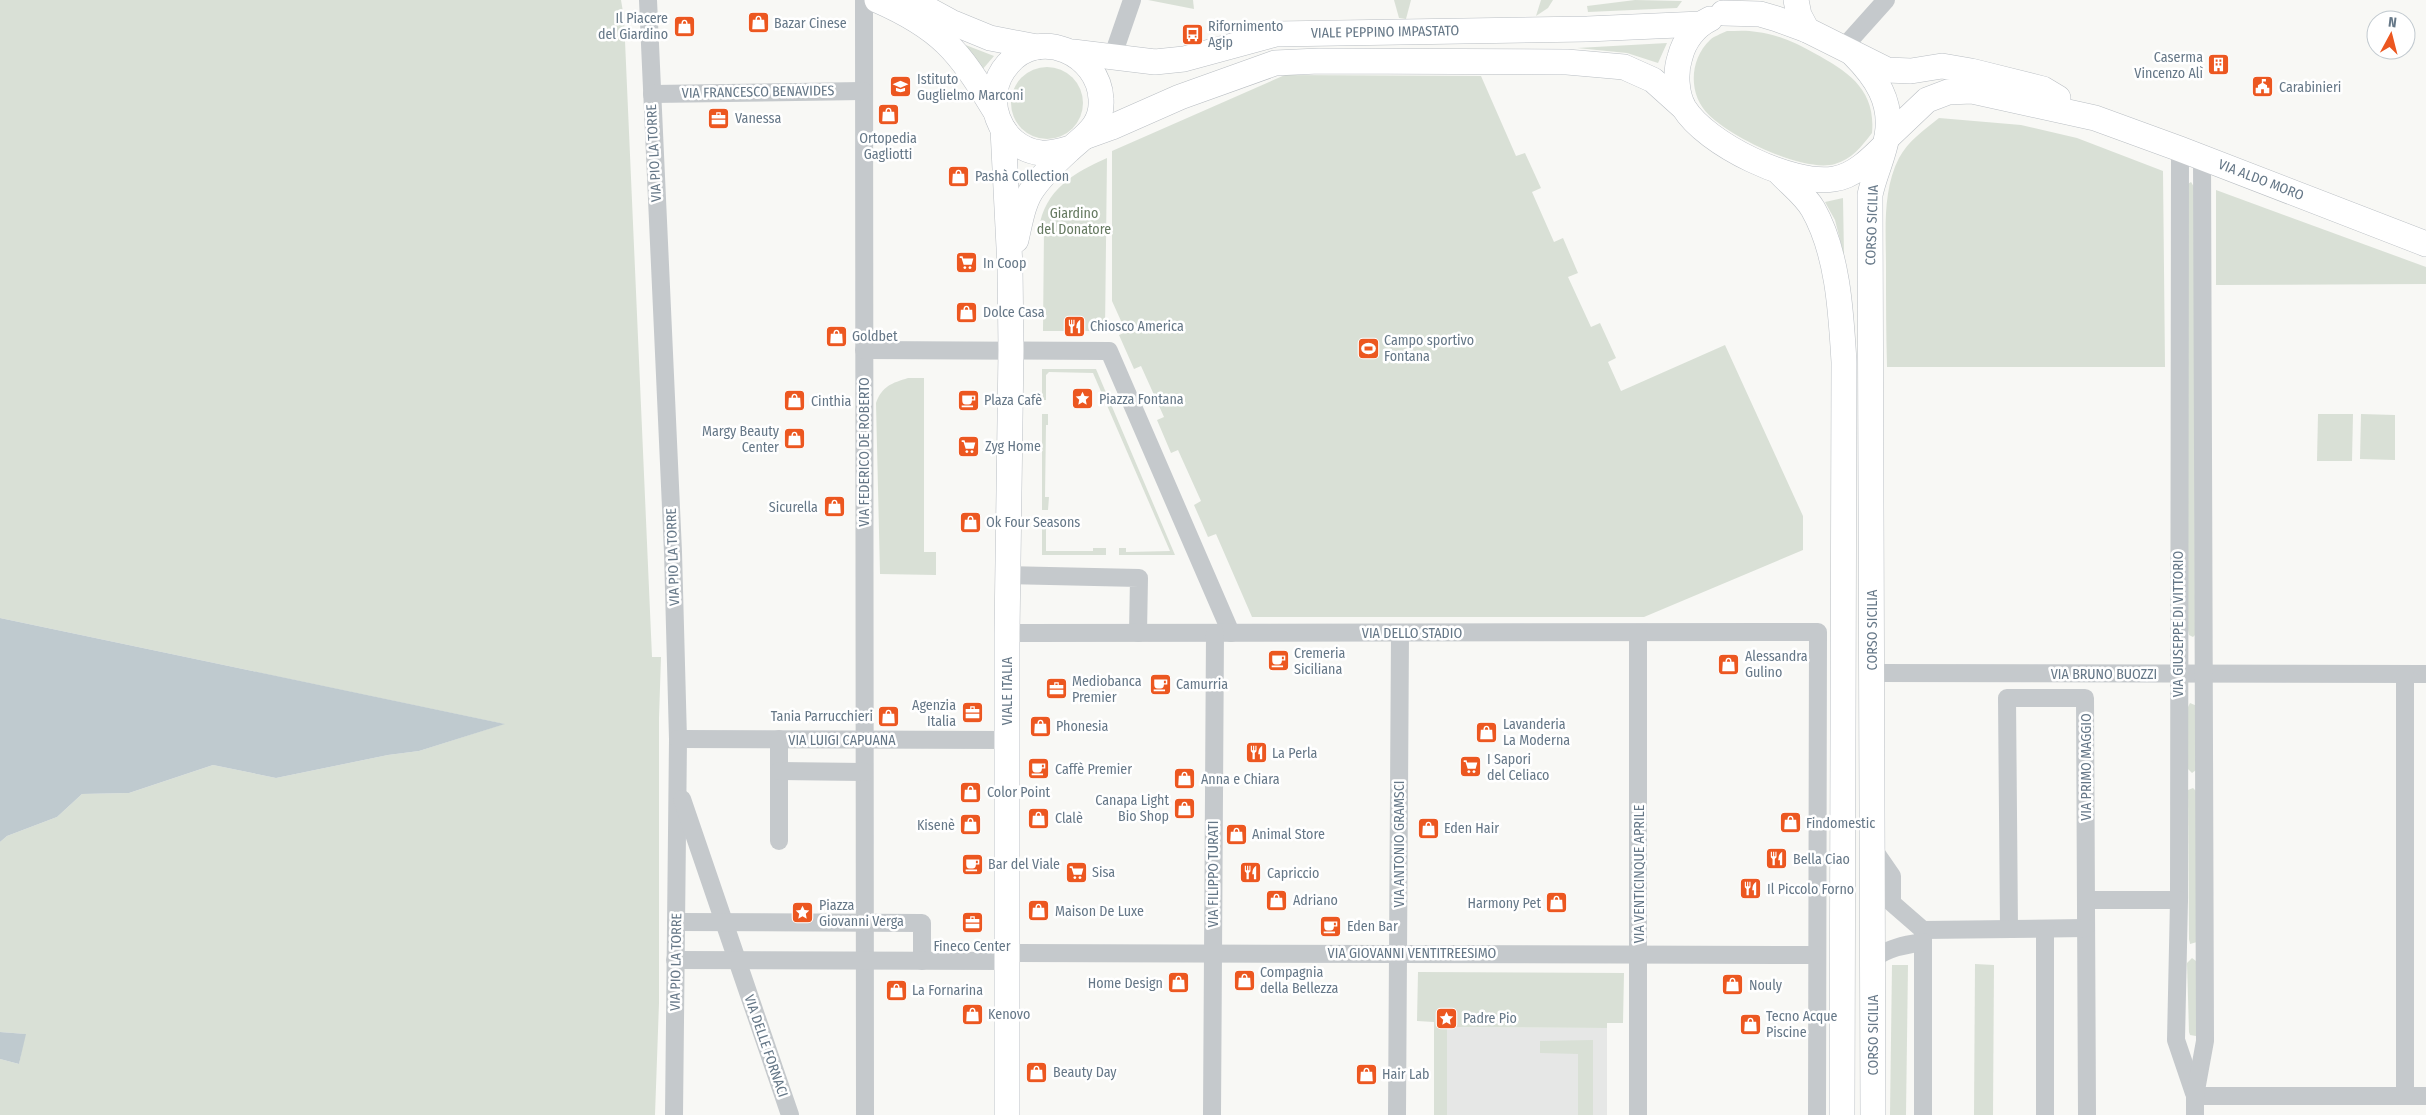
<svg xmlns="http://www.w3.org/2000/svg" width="2426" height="1115" font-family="'Fira Sans Condensed',sans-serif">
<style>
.built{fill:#e6e7e6}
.green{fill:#d9e0d6}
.water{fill:#bfcacf}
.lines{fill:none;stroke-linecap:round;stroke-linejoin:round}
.secondary-casing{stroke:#b9bec3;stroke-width:26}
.minor{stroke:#c5c9cc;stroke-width:18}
.secondary{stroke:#fff;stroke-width:25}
.labels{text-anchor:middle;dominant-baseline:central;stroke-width:5;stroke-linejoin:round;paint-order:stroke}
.poi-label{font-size:14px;fill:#657787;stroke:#fff;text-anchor:start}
.street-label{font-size:14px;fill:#657787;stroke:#fff}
.park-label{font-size:14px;fill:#657960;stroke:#fff}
</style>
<rect width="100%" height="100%" fill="#f8f8f5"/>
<polygon class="built" points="1434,1027 1607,1028 1607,1115 1434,1115"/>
<g class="green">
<polygon points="0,0 621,0 624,18 652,657 661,657 659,718 659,1003 655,1115 0,1115 0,1059 19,1064 25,1034 0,1032 0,842 7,836 57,817 82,794 129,793 213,765 276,778 388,755 419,751 504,724 0,618"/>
<polygon points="1148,0 1193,0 1194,9"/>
<polygon points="1394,0 1411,0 1406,19 1399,18"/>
<polygon points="1541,0 1553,0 1548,8 1536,16"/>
<polygon points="1635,0 1682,1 1677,8 1588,12 1587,6"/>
<path d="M 1727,31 C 1737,31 1747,30 1757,32 C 1777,34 1798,44 1814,53 C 1849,72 1876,90 1872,133 C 1861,147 1852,159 1835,164 C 1803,173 1731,137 1709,115 C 1688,95 1689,60 1710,40 C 1714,36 1721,34 1727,31 Z"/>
<polygon points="1667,43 1658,63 1627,53 1577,48"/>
<polygon points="963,44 994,56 982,70"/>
<circle cx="1047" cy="103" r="36"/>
<polygon points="1285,75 1481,76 1516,156 1525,153 1541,188 1532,192 1554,242 1563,238 1578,273 1568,277 1591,327 1600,323 1616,358 1608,362 1621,391 1725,345 1803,516 1803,550 1644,617 1252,617 1216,534 1208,537 1194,505 1201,501 1178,450 1171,453 1157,420 1164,417 1141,366 1134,369 1119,335 1126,332 1112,301 1112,151"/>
<path d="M 1939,118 L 2021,125 L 2077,138 L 2163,171 L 2165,367 L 1887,367 C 1886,334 1886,300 1886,267 C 1886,232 1882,191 1899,158 C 1908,141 1924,130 1939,118 Z"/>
<path d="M 1107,158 L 1105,331 L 1080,331 L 1079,321 L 1069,321 L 1069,331 L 1043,331 L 1044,229 L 1039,229 C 1044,190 1075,172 1107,158 Z"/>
<polygon points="2191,182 2194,187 2195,635 2193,637 2189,635 2188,630 2188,184"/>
<polygon points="2216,190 2426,267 2426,284 2216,285"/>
<polygon points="1843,198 1844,256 1835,220 1825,202"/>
<polygon points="1042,369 1096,369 1175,555 1119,555 1119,548 1126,548 1126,552 1170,551 1093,373 1049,372 1046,375 1046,400 1042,400"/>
<path d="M 908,378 L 924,378 L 924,552 L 936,552 L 936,575 L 880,574 L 876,403 C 882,386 892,383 908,378 Z"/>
<polygon points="1042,414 1048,414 1048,425 1046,425 1045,497 1049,497 1048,510 1042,510"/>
<polygon points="2318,414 2353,414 2352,461 2317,461"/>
<polygon points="2361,414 2395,415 2395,460 2360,459"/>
<polygon points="1049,522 1049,528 1046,529 1046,551 1093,551 1093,548 1106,548 1106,555 1042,555 1042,523"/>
<polygon points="2190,703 2197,706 2196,770 2192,773 2187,768 2188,707"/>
<polygon points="2193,788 2196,791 2197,942 2190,944 2189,939 2188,794 2188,790"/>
<polygon points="2192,958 2196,961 2197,1034 2196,1036 2190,1035 2189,1032 2187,963"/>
<polygon points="1975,964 1994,965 1993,1115 1974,1115"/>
<polygon points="1892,965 1908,965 1906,1115 1890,1115"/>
<polygon points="1418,972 1624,973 1623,1023 1607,1023 1607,1028 1447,1027 1447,1115 1434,1115 1434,1022 1417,1021"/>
<polygon points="1593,1040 1593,1115 1578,1115 1578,1054 1540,1053 1540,1041"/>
</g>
<g class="water">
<polygon points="0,618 505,724 419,751 388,755 276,778 213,765 129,793 82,794 57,817 7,836 0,842"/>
<polygon points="0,1032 26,1034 19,1064 0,1059"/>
</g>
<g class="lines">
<defs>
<g id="secondary">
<path d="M 877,0 C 941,28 959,51 994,109"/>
<polyline points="1796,0 1799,15 1807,30"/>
<polyline points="918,4 951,22 990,38 1037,47"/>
<polyline points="1723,13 1760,14 1777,19 1807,30 1887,70 1911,71 1942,66 1971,71 2043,89 2058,98"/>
<path d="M 1710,19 C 1695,26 1684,41 1680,57 C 1675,72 1676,94 1684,108 C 1706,144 1792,186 1834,179 C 1854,176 1870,160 1884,146"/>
<polyline points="1073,52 1155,62 1184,59 1276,34 1587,29 1701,24"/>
<path d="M 1853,54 C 1876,77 1893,102 1887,136 C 1884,156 1874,175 1870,195 L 1873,1115"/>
<polyline points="1003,129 1010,267 1011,350 1007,633 1007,1115"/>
<polyline points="1087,136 1112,127 1180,97 1275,63 1319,61 1567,62 1624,67 1653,80 1683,107"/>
<polyline points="1887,138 1927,100 1948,92 1972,91 2095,118 2180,149 2426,244"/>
<path d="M 1779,172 C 1790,184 1805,195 1813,209 C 1838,253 1841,312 1844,362 L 1842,1115"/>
<path d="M 1016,240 C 1020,223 1023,201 1034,187 C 1044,173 1056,162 1068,151 C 1084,136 1103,126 1101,99 C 1099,54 1040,26 1008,64 C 980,95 998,148 1041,153 C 1052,154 1061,151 1071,148"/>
</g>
</defs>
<use href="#secondary" class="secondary-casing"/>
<g class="minor">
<polyline points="648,0 673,552 678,739 674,1115"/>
<polyline points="864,0 865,1115"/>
<polyline points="1843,48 1886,0"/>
<polyline points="1112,58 1132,0"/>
<polyline points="652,94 863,91"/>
<polyline points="2180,149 2179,900 2176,1040 2194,1093"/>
<polyline points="864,350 1109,351 1231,633"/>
<polyline points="1008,575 1139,578 1138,633"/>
<polyline points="1007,633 1818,632 1817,1115"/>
<polyline points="1872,673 2426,674"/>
<polyline points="2405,675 2405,1095"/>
<polyline points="678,739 1007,740"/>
<polyline points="779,739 779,841"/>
<polyline points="779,771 864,772"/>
<polyline points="682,799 790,1115"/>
<polyline points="1872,847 1892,876 1892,903 1923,930 1923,1115"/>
<polyline points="2086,900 2179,900"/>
<polyline points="676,922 922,923 922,961"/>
<polyline points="2009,929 2007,698 2085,698 2087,1115"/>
<polyline points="1923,930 2086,928"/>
<polyline points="1007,953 1817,955"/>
<path d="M 1873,959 C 1888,948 1904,945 1923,942"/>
<polyline points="675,960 1007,961"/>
<polyline points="2195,1096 2426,1096"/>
<polyline points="1212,1115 1215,633"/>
<polyline points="1397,1115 1400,633"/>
<polyline points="1638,1115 1638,633"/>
<polyline points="2045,1115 2045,929"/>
<polyline points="2195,1115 2195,1096 2205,1041 2202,157"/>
</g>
<use href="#secondary" class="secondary"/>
</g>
<defs>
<symbol id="shop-square" viewBox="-11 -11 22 22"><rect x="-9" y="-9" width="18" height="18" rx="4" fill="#ec5720" stroke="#fff"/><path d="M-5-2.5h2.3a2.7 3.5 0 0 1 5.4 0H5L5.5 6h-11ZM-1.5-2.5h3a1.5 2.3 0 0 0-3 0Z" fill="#fff"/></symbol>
<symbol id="bus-square" viewBox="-11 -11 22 22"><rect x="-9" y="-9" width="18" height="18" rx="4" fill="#ec5720" stroke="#fff"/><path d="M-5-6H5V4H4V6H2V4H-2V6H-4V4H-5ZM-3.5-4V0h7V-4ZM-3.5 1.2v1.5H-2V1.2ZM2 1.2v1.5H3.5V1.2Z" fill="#fff"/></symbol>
<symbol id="building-square" viewBox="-11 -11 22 22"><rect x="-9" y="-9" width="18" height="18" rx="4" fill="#ec5720" stroke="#fff"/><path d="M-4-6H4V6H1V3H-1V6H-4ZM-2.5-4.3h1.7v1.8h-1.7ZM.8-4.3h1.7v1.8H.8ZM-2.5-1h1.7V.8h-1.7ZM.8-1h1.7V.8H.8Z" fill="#fff"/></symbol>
<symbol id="school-square" viewBox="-11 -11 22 22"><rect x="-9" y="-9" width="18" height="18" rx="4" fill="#ec5720" stroke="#fff"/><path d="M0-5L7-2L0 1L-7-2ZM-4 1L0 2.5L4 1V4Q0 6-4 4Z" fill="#fff"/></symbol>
<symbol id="civic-square" viewBox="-11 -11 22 22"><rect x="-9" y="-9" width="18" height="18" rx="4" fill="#ec5720" stroke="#fff"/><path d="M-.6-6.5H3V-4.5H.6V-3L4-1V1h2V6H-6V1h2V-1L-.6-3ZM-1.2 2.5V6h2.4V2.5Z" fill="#fff"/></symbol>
<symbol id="office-square" viewBox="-11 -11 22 22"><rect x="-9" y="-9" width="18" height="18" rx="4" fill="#ec5720" stroke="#fff"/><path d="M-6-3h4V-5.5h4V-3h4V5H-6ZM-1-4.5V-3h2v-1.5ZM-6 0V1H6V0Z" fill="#fff"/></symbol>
<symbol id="supermarket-square" viewBox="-11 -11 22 22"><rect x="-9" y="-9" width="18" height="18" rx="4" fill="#ec5720" stroke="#fff"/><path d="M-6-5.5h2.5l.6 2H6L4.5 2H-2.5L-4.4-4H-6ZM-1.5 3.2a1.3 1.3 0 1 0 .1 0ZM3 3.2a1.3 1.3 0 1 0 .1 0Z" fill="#fff"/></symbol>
<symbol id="restaurant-square" viewBox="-11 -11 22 22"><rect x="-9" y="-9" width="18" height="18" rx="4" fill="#ec5720" stroke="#fff"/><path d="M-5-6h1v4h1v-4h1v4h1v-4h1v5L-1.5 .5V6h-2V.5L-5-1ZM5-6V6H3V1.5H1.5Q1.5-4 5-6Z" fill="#fff"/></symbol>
<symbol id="stadium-square" viewBox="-11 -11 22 22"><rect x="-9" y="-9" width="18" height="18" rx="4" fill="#ec5720" stroke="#fff"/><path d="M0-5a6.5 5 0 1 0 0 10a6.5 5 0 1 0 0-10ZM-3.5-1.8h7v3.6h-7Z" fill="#fff"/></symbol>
<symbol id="sight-square" viewBox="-11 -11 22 22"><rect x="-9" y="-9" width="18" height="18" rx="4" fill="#ec5720" stroke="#fff"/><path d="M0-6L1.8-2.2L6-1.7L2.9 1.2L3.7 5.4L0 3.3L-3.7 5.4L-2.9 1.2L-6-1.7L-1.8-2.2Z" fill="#fff"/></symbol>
<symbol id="cafe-square" viewBox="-11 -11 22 22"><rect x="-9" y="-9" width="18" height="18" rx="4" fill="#ec5720" stroke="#fff"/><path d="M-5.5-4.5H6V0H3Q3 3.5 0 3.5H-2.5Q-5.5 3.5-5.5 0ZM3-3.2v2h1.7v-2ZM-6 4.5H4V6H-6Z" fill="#fff"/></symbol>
</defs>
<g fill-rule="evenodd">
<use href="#shop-square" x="746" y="10" width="25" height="25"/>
<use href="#shop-square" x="672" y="14" width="25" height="25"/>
<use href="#bus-square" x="1180" y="22" width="25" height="25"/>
<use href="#building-square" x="2206" y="52" width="25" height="25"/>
<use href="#school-square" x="888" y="74" width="25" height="25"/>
<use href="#civic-square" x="2250" y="74" width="25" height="25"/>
<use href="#shop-square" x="876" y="102" width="25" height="25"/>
<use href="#office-square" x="706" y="106" width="25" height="25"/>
<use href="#shop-square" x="946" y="164" width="25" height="25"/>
<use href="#supermarket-square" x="954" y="250" width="25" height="25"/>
<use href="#shop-square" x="954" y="300" width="25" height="25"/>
<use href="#restaurant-square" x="1062" y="314" width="25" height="25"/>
<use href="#shop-square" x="824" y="324" width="25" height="25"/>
<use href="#stadium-square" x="1356" y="336" width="25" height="25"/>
<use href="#sight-square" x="1070" y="386" width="25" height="25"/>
<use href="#cafe-square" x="956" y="388" width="25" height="25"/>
<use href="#shop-square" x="782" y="388" width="25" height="25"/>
<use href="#shop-square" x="782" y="426" width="25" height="25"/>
<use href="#supermarket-square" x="956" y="434" width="25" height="25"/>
<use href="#shop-square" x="822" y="494" width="25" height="25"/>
<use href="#shop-square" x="958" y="510" width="25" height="25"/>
<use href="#cafe-square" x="1266" y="648" width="25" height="25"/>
<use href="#shop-square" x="1716" y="652" width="25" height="25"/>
<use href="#cafe-square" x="1148" y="672" width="25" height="25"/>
<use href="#office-square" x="1044" y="676" width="25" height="25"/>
<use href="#office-square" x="960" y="700" width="25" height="25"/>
<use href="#shop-square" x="876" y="704" width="25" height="25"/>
<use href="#shop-square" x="1028" y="714" width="25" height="25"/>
<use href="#shop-square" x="1474" y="720" width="25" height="25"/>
<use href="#restaurant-square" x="1244" y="740" width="25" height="25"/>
<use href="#supermarket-square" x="1458" y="754" width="25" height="25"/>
<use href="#cafe-square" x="1026" y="756" width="25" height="25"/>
<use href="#shop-square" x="1172" y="766" width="25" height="25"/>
<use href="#shop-square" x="958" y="780" width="25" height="25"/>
<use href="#shop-square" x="1172" y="796" width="25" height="25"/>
<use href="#shop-square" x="1026" y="806" width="25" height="25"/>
<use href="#shop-square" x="1778" y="810" width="25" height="25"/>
<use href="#shop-square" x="958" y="812" width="25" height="25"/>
<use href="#shop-square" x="1416" y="816" width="25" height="25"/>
<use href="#shop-square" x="1224" y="822" width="25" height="25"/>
<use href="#restaurant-square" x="1764" y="846" width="25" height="25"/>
<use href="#cafe-square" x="960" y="852" width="25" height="25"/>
<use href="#supermarket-square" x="1064" y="860" width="25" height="25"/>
<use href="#restaurant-square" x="1238" y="860" width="25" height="25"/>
<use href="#restaurant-square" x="1738" y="876" width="25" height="25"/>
<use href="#shop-square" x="1264" y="888" width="25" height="25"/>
<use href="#shop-square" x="1544" y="890" width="25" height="25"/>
<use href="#shop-square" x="1026" y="898" width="25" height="25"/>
<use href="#sight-square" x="790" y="900" width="25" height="25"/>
<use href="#office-square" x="960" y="910" width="25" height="25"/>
<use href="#cafe-square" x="1318" y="914" width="25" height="25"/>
<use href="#shop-square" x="1232" y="968" width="25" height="25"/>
<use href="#shop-square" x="1166" y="970" width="25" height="25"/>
<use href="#shop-square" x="1720" y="972" width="25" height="25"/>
<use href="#shop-square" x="884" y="978" width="25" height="25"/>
<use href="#shop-square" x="960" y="1002" width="25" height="25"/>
<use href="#sight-square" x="1434" y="1006" width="25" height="25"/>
<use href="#shop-square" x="1738" y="1012" width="25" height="25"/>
<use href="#shop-square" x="1024" y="1060" width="25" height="25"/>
<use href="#shop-square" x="1354" y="1062" width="25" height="25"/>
</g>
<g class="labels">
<g class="poi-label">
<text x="668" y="18" text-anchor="end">Il Piacere<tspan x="668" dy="16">del Giardino</tspan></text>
<text x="774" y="23">Bazar Cinese</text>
<text x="1208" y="26">Rifornimento<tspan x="1208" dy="16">Agip</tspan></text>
<text x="2203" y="57" text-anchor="end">Caserma<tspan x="2203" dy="16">Vincenzo Alì</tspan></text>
<text x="917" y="79">Istituto<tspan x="917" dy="16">Guglielmo Marconi</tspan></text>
<text x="2279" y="87">Carabinieri</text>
<text x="735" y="118">Vanessa</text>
<text x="888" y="138" text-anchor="middle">Ortopedia<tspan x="888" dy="16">Gagliotti</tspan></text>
<text x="975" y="176">Pashà Collection</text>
<text x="983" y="263">In Coop</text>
<text x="983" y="312">Dolce Casa</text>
<text x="1090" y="326">Chiosco America</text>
<text x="852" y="336">Goldbet</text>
<text x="1384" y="340">Campo sportivo<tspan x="1384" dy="16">Fontana</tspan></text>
<text x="1099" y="399">Piazza Fontana</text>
<text x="984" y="400">Plaza Cafè</text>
<text x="811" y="401">Cinthia</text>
<text x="779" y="431" text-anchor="end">Margy Beauty<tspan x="779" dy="16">Center</tspan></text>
<text x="985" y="446">Zyg Home</text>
<text x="818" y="507" text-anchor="end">Sicurella</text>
<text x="986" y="522">Ok Four Seasons</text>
<text x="1294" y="653">Cremeria<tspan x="1294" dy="16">Siciliana</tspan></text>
<text x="1745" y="656">Alessandra<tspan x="1745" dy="16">Gulino</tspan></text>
<text x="1072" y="681">Mediobanca<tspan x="1072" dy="16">Premier</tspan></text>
<text x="1176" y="684">Camurria</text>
<text x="956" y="705" text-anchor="end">Agenzia<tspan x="956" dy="16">Italia</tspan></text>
<text x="873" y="716" text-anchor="end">Tania Parrucchieri</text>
<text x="1503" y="724">Lavanderia<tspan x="1503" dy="16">La Moderna</tspan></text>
<text x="1056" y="726">Phonesia</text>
<text x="1272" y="753">La Perla</text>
<text x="1487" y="759">I Sapori<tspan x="1487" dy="16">del Celiaco</tspan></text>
<text x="1055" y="769">Caffè Premier</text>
<text x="1201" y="779">Anna e Chiara</text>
<text x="987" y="792">Color Point</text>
<text x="1169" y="800" text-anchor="end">Canapa Light<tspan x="1169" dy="16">Bio Shop</tspan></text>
<text x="1055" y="818">Clalè</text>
<text x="1806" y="823">Findomestic</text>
<text x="955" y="825" text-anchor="end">Kisenè</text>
<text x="1444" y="828">Eden Hair</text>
<text x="1252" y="834">Animal Store</text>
<text x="1793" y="859">Bella Ciao</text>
<text x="988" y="864">Bar del Viale</text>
<text x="1092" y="872">Sisa</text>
<text x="1267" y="873">Capriccio</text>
<text x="1767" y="889">Il Piccolo Forno</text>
<text x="1293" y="900">Adriano</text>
<text x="1541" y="903" text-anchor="end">Harmony Pet</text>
<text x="819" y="905">Piazza<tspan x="819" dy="16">Giovanni Verga</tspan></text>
<text x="1055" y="911">Maison De Luxe</text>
<text x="1347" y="926">Eden Bar</text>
<text x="972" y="946" text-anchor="middle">Fineco Center</text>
<text x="1260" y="972">Compagnia<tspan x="1260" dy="16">della Bellezza</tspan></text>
<text x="1163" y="983" text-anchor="end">Home Design</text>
<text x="1749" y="985">Nouly</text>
<text x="912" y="990">La Fornarina</text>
<text x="988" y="1014">Kenovo</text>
<text x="1766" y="1016">Tecno Acque<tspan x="1766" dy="16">Piscine</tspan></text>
<text x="1463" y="1018">Padre Pio</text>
<text x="1053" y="1072">Beauty Day</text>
<text x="1382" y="1074">Hair Lab</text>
</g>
<g class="street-label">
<text transform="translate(1385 32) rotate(-1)">VIALE PEPPINO IMPASTATO</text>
<text transform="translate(758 92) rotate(-1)">VIA FRANCESCO BENAVIDES</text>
<text transform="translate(654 153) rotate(-93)">VIA PIO LA TORRE</text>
<text transform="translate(2261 180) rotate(21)">VIA ALDO MORO</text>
<text transform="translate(1872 225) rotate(-88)">CORSO SICILIA</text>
<text transform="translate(864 452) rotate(-90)">VIA FEDERICO DE ROBERTO</text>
<text transform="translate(673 557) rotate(-92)">VIA PIO LA TORRE</text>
<text transform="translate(2178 624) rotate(-90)">VIA GIUSEPPE DI VITTORIO</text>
<text transform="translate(1872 630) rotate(-90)">CORSO SICILIA</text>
<text x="1412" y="633">VIA DELLO STADIO</text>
<text x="2104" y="674">VIA BRUNO BUOZZI</text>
<text transform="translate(1007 691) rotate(-90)">VIALE ITALIA</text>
<text x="842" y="740">VIA LUIGI CAPUANA</text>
<text transform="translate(2086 767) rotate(-90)">VIA PRIMO MAGGIO</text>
<text transform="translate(1399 844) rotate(-90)">VIA ANTONIO GRAMSCI</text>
<text transform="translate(1213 874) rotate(-90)">VIA FILIPPO TURATI</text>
<text transform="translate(1639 874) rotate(-90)">VIA VENTICINQUE APRILE</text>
<text x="1412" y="953">VIA GIOVANNI VENTITREESIMO</text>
<text transform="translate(676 962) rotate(-89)">VIA PIO LA TORRE</text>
<text transform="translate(1873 1035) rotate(-90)">CORSO SICILIA</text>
<text transform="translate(766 1046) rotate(71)">VIA DELLE FORNACI</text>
</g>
<g class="park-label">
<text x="1074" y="213">Giardino<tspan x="1074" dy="16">del Donatore</tspan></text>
</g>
</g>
<g transform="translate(2391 35) rotate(7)"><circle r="24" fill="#ffffff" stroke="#c1c9cf"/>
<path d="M0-4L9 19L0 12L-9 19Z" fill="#ec5720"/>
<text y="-8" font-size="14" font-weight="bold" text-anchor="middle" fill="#657787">N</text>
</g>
</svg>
